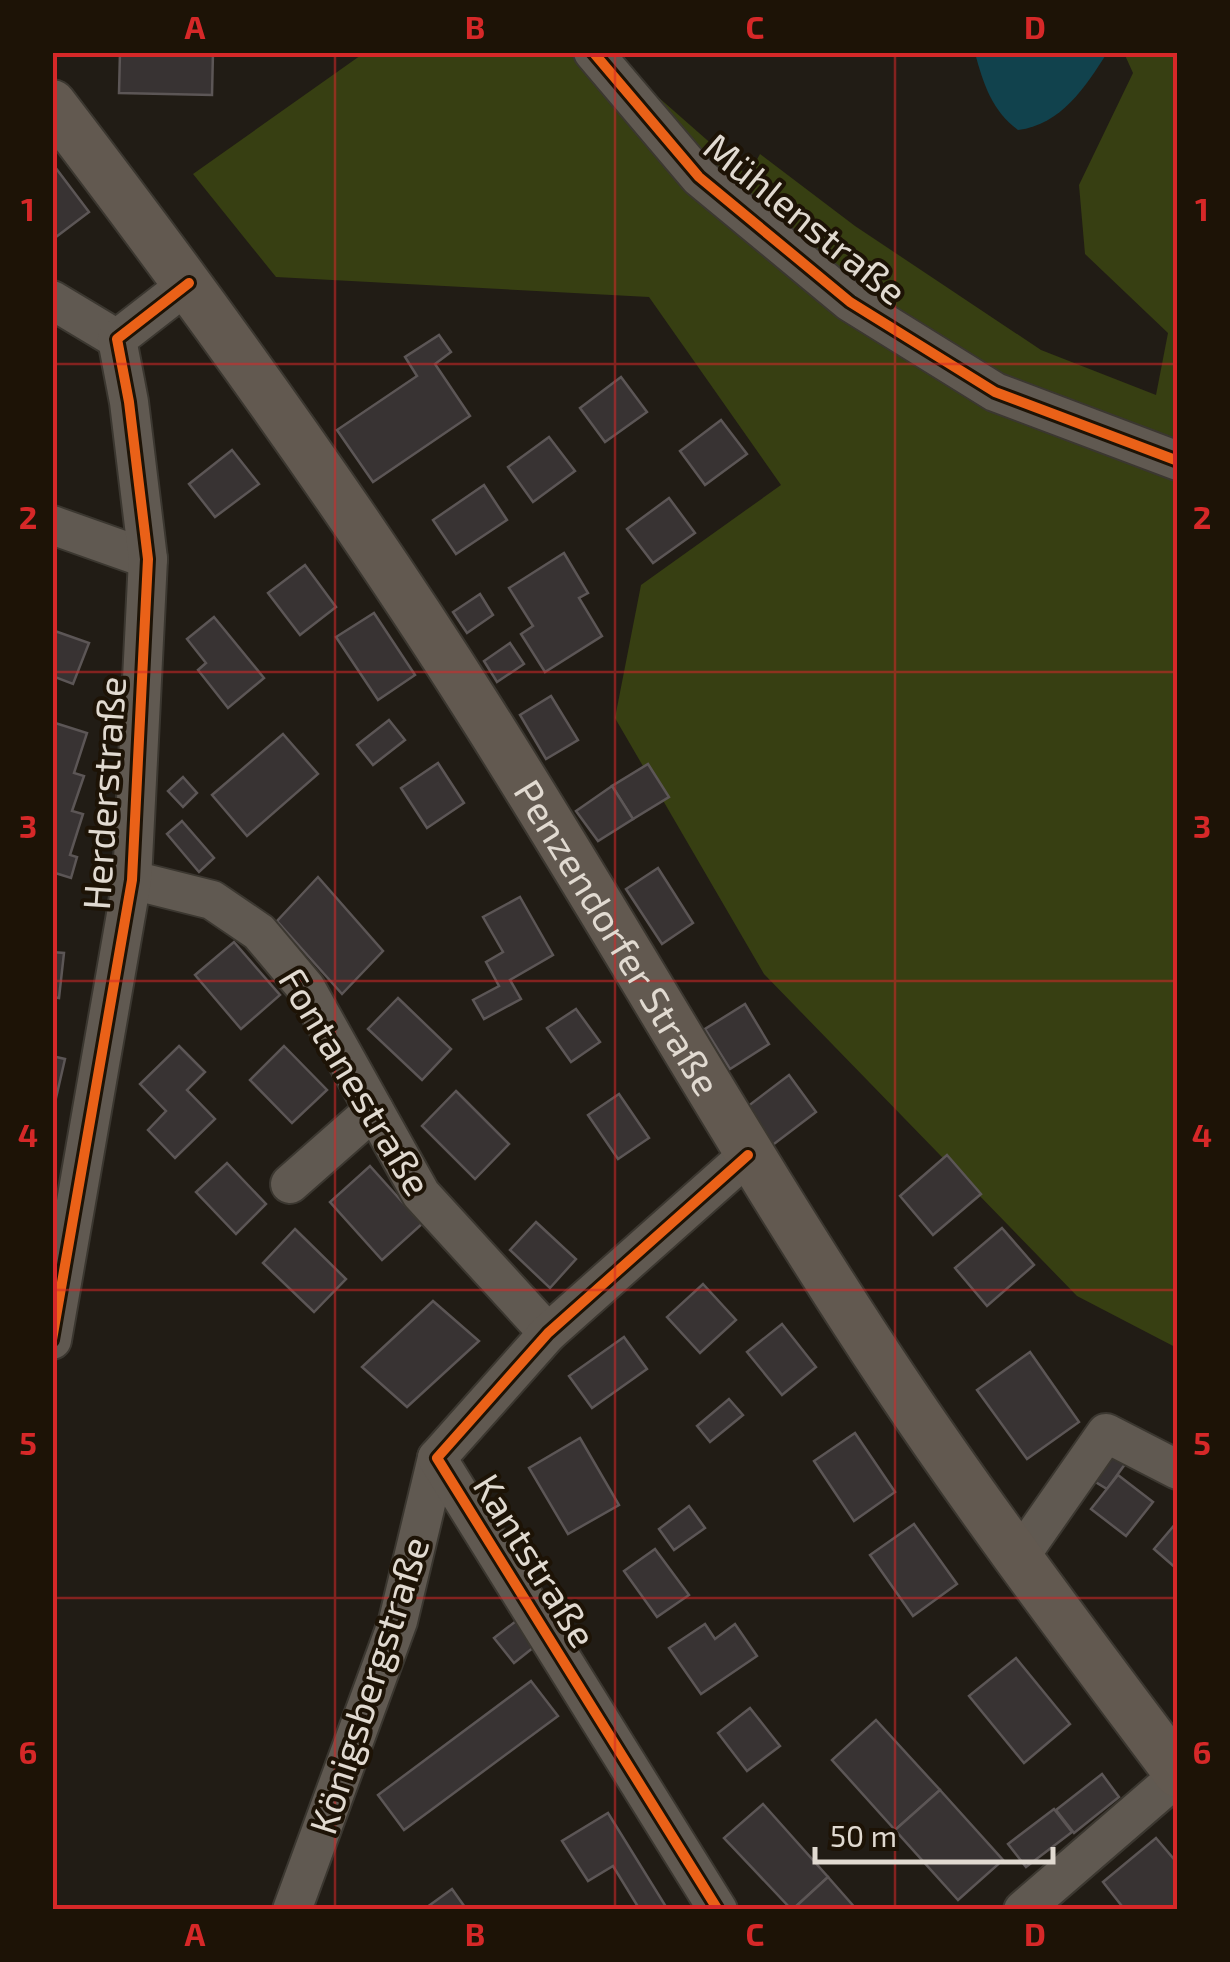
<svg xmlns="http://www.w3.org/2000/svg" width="1230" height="1962" font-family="'Exo 2',sans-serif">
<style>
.green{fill:#373f12}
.water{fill:#11424d}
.building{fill:#383333;stroke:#5c5656;stroke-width:2.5}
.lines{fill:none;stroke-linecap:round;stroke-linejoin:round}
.minor-casing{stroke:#3b3730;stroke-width:42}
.major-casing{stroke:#3b3730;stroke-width:52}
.minor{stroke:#605951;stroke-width:38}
.major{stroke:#625950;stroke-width:48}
.cycleway-casing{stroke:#1d1306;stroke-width:16}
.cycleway{stroke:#ea6118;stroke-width:10}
.grid{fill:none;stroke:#d62828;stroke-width:2.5;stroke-opacity:0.55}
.labels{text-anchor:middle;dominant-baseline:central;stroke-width:8;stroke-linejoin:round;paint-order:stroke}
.street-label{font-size:38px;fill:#e1dad1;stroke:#1d1306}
.neatline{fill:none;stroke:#d62828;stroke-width:4}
.grid-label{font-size:32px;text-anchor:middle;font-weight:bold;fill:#d62828}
</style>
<rect width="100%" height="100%" fill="#211c15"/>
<polygon class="green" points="364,53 608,53 748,176 760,154 855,226 1041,350 1156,395 1168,333 1085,254 1079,185 1133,73 1124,53 1177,53 1177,1348 1077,1296 764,974 615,718 641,585 781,485 649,297 276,277 193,174"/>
<path class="water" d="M 975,53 L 975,52 L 1107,53 C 1086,86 1061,125 1018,130 C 992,111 983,83 975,53 Z"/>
<g class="building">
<polygon points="120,52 213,52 212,95 119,93"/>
<polygon points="52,163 89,212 52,240"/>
<polygon points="439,335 451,352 435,364 470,416 373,482 337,430 417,376 405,357"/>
<polygon points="621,377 647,412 605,442 580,408"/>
<polygon points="721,420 747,454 705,485 680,451"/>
<polygon points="549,437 575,471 533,502 508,467"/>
<polygon points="232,450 259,484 215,517 189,484"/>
<polygon points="484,485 507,520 456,554 433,520"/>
<polygon points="669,498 695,533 653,563 627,529"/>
<polygon points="564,553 588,593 579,598 602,636 545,672 521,634 533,626 509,588"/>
<polygon points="305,565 336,607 300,635 268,593"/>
<polygon points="480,594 493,615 467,633 453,612"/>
<polygon points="374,613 415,675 378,700 336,637"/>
<polygon points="214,617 264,678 228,708 198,670 206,663 187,639"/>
<polygon points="52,630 89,643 73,684 52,676"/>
<polygon points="510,643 524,664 497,682 484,661"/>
<polygon points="551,696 578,740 546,759 520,715"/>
<polygon points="389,720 405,740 373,765 357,745"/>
<polygon points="52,722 87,733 74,773 84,776 72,811 83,814 70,855 77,857 71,878 52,872"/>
<polygon points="283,734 318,774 247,836 212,795"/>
<polygon points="438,763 464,803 427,828 401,788"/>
<polygon points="648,764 669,797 633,819 612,786"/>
<polygon points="183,777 197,793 183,807 168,791"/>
<polygon points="612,786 633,819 598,841 576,811"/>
<polygon points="182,821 214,858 199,872 167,834"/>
<polygon points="658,868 693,923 662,944 626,889"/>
<polygon points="318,877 383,951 342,994 277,921"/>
<polygon points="520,897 553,955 510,980 521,999 484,1019 473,1000 499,986 486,962 503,952 483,917"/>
<polygon points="234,942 280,995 241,1029 195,975"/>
<polygon points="52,952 64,953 59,998 52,997"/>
<polygon points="398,998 451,1049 422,1080 368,1029"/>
<polygon points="745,1004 769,1044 730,1069 705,1029"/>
<polygon points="576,1009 600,1042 571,1062 547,1028"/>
<polygon points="179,1046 205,1072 187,1090 215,1119 175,1158 148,1130 166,1111 140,1084"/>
<polygon points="284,1046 327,1090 292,1123 250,1080"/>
<polygon points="52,1056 65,1059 56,1098 52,1097"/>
<polygon points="789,1075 816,1112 770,1147 743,1110"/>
<polygon points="456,1091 509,1144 475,1179 422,1126"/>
<polygon points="619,1094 649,1138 618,1159 588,1115"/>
<polygon points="947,1155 981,1194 933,1235 900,1196"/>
<polygon points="227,1163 266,1204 236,1234 196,1192"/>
<polygon points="370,1166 422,1224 382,1260 330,1202"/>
<polygon points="536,1222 576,1259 550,1288 510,1250"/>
<polygon points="1002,1228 1034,1265 987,1306 955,1268"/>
<polygon points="295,1229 346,1279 314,1312 263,1263"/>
<polygon points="703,1284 736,1320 700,1353 667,1317"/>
<polygon points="433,1301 479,1341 407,1407 362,1367"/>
<polygon points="782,1324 816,1367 782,1395 747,1352"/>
<polygon points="624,1337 647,1369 592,1408 569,1376"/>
<polygon points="1030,1352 1079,1422 1027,1459 977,1390"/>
<polygon points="729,1399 743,1415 710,1442 697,1426"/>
<polygon points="855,1433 895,1492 854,1521 814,1461"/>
<polygon points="580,1438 619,1505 568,1534 529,1468"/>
<polygon points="1114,1451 1128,1460 1107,1489 1094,1481"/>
<polygon points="1118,1475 1153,1502 1126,1536 1091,1509"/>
<polygon points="689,1506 705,1528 674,1550 659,1529"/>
<polygon points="1177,1522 1178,1523 1178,1570 1154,1549"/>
<polygon points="914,1524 957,1584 913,1616 870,1555"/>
<polygon points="655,1549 689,1595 657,1617 624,1571"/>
<polygon points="520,1618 539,1643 514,1663 494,1638"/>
<polygon points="705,1624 715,1639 735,1624 757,1656 701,1694 669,1648"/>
<polygon points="1016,1658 1070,1724 1024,1763 969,1696"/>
<polygon points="531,1681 558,1716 404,1830 378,1795"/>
<polygon points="750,1708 780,1746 747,1771 718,1733"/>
<polygon points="876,1720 940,1790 895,1830 832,1760"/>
<polygon points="1102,1774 1119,1797 1074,1833 1056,1810"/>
<polygon points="940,1790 1003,1860 958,1900 895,1830"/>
<polygon points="763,1804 828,1877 792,1910 724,1838"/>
<polygon points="1054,1809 1072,1832 1026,1867 1008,1844"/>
<polygon points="608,1813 668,1910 640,1910 613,1866 588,1881 562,1841"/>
<polygon points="1156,1838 1178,1864 1178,1910 1125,1910 1103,1882"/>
<polygon points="828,1877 857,1910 792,1910"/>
<polygon points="452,1889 467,1910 423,1910"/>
</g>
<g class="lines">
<defs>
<g id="minor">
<polyline points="593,52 699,177 850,302 995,392 1178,461"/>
<polyline points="52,300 117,339"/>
<polyline points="52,525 148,559"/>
<polyline points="132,880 212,900 259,932 306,988 421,1194 548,1333"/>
<polyline points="290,1184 374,1110"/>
<polyline points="52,1340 132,880 148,559 129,402 117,339 189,283"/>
<polyline points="1018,1559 1106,1433 1178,1470"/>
<polyline points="292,1910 398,1621 437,1458"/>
<polyline points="718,1910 437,1458 548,1333 748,1155"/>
<polyline points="1023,1910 1178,1776"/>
</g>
<g id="major">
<path id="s1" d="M 52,104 C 202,300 346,499 478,708 C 619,930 747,1160 893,1379 C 983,1514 1081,1643 1178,1773"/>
</g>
</defs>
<use href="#minor" class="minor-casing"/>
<use href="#major" class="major-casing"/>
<use href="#minor" class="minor"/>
<use href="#major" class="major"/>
<defs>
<g id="cycleway">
<polyline points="593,52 699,177 850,302 995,392 1178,461"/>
<polyline points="52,1340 132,880 148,559 129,402 117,339 189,283"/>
<polyline points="718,1910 437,1458 548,1333 748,1155"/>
</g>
</defs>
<use href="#cycleway" class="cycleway-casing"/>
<use href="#cycleway" class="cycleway"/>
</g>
<path class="grid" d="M 335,52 L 335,1910M 615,52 L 615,1910M 895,52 L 895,1910M 52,364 L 1178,364M 52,672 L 1178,672M 52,981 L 1178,981M 52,1290 L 1178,1290M 52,1598 L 1178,1598"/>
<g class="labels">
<g class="street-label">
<text transform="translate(806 218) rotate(39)">Mühlenstraße</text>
<text transform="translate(103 793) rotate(-86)">Herderstraße</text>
<text stroke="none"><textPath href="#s1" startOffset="1008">Penzendorfer Straße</textPath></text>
<text transform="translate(356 1081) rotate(59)">Fontanestraße</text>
<text transform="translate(536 1560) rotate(58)">Kantstraße</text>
<text transform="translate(368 1685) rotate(-72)">Königsbergstraße</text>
</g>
</g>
<rect width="1230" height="1962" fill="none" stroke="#1d1306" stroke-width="110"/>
<path d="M815 1847v15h238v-15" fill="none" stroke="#e1dad1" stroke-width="5"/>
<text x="830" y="1847" font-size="30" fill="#e1dad1" stroke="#1d1306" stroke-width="8" paint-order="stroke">50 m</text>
<rect x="55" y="55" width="1120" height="1852" class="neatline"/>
<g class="grid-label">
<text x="195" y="39">A</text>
<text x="475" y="39">B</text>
<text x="755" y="39">C</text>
<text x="1035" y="39">D</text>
<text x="28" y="221">1</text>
<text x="1202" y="221">1</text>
<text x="28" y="529">2</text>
<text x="1202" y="529">2</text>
<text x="28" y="838">3</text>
<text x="1202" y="838">3</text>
<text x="28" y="1147">4</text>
<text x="1202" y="1147">4</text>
<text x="28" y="1455">5</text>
<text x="1202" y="1455">5</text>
<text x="28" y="1764">6</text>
<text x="1202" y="1764">6</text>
<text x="195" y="1946">A</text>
<text x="475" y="1946">B</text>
<text x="755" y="1946">C</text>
<text x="1035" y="1946">D</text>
</g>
</svg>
